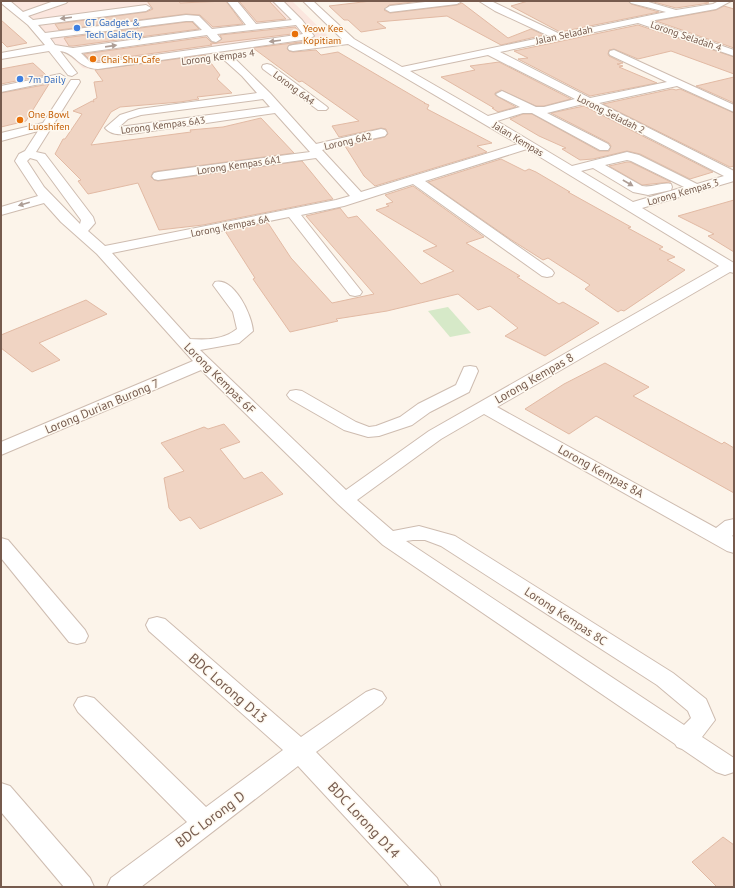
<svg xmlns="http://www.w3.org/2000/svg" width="735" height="888" font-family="'PT Sans',sans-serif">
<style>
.commercial{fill:#fbe6de}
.green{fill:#d6e9c8}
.building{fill:#f0d4c3;stroke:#e2baa4}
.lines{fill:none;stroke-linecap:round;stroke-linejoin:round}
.minor-casing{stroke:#cebcb0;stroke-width:2}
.minor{fill:#fff;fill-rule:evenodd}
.oneway{fill:#ad9d95}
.shop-dot{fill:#3f7fe0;stroke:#fef9f0;stroke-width:1.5}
.food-dot{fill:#e8710a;stroke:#fef9f0;stroke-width:1.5}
.labels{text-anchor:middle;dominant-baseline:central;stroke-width:3;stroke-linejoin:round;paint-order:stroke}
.far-shop-label{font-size:10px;fill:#366cbe;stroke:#fef9f0;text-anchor:start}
.far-food-label{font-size:10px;fill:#c56008;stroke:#fef9f0;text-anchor:start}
.far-street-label{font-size:10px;fill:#765b4e;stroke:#fef9f0}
.street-label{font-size:12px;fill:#765b4e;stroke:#fef9f0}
.near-street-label{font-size:14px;fill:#765b4e;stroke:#fef9f0}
</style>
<rect width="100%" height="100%" fill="#fcf4ea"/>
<polygon class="commercial" points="8,1 292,1 329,37 323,41 238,50 97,70 83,68"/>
<polygon class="green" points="448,307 471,333 450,337 428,311"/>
<g class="building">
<polygon points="147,1 179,1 180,3 226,1 243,24 213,27 200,15 186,14 59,30 55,24 146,12 153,9"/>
<polygon points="239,1 269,1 286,19 257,22"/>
<polygon points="371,1 421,1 389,5 384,10 390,13 457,5 462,3 508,38 531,29 544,35 501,45 447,16 377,22 386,28 361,32 348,20 344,20 329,6"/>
<polygon points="528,1 628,1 631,4 659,12 560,32 511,6"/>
<polygon points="650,1 701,1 709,3 676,8"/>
<polygon points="724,6 734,9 734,48 656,21 716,10"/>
<polygon points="1,20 27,43 7,47 1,41"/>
<polygon points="186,22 192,22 199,29 73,46 69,46 64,38"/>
<polygon points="638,25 734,57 734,74 671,51 638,59 614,49 609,50 608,54 609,56 623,63 617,64 623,66 619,67 657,83 590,96 518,59 528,58 514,51"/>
<polygon points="295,27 300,33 210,44 212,45 98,61 90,60 84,54 206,37 211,42 216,43 222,39 220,35"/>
<polygon points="308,41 289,45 287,49 289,51 293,52 316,50 321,55 338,52 425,103 424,103 429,105 427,109 492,143 477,146 487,152 375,186 364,176 345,146 385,137 388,134 386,129 381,128 339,137 332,126 359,121 302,81 299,82 253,48"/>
<polygon points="205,55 220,75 217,79 232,93 197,97 199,99 180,102 120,107 111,112 91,145 191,132 190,130 223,127 261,118 294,153 158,171 153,172 151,177 154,180 158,181 302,161 333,199 203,225 159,230 138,183 88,194 78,181 81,180 55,154 63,139 65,139 82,114 73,111 92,101 94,102 93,100 97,98 94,82 103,81 95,70"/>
<polygon points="499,62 571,99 544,106 536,106 501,90 495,93 495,95 516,107 498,112 492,108 494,108 441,77 475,70 470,66"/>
<polygon points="33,63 46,75 1,84 1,69"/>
<polygon points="734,77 734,103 696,86"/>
<polygon points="49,84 26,121 1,127 1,93"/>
<polygon points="672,89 676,90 680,89 734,113 734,166 730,167 603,104"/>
<polygon points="584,106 713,172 690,179 640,154 627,151 593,159 580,160 562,149 566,148 539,136 510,119 523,114 532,114 599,151 609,151 611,146 609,143 551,113"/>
<polygon points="501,159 525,171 529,169 536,172 570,192 568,192 631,227 628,228 663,247 659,249 675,257 667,260 685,270 624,311 621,310 618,312 585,289 590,285 548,258 543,260 510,239 428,182"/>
<polygon points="627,162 630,162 671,182 642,185 609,166"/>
<polygon points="413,186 484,237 466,243 520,276 517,277 559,304 563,302 599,323 545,356 505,336 518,328 490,306 478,310 458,294 387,311 336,319 338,321 290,332 253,279 255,278 225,231 268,223 291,258 332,303 374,294 306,216 340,208 348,218 357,216 421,284 454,271 423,251 437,246 376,210 389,206 386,204 393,202 385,195"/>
<polygon points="734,200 734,252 708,236 714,234 678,216"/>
<polygon points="86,300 107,314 39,343 60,360 32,372 1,348 1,335"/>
<polygon points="605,363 649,387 633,396 722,444 724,442 734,448 734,493 596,416 569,434 525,409 564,384"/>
<polygon points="224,424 240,442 220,449 244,479 262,472 283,494 200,529 190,517 180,521 169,508 164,478 184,471 161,443 204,427 208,429"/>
<polygon points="723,837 734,845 734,887 717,887 692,862"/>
</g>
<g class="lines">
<defs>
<g id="minor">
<path d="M 1,1 L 10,1 L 23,12 L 54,1 L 68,1 L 66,3 L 28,16 L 33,20 L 146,5 L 151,8 L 146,11 L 38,25 L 45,33 L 186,15 L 199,16 L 212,29 L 246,25 L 227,1 L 237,1 L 256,24 L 292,20 L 273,1 L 283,1 L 302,20 L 314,36 L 309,39 L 98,69 C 77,68 76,53 60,51 L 77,73 L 72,76 L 68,75 L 49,51 L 1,59 L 1,53 L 45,45 L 28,25 L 1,3 ZM 186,21 L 193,21 L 202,30 L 73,48 L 55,45 L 50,38 ZM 296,25 L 303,34 L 98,63 L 89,61 L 81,53 L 207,35 L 212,41 L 216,42 L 221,39 L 217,34 Z"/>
<path d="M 303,1 L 313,1 L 354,39 L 402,67 L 549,36 L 495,11 L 479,1 L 491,1 L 560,34 L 666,12 L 631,3 L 629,1 L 645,1 L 676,10 L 713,4 L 719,1 L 731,1 L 716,9 L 650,21 L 734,50 L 734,56 L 638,23 L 500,52 L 590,98 L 667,82 L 610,55 L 609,53 L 610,51 L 614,50 L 734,105 L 734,112 L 677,86 L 599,103 L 734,171 L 734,181 L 642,208 L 734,263 L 734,273 L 730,272 L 497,407 L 716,528 L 725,521 L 734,519 L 734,534 L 732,536 L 734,537 L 734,553 L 727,551 L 484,414 L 441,439 L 357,500 L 393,531 L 419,526 L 455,536 L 673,673 L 706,699 L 715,720 L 702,737 L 734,758 L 734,772 L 725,775 L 716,772 L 682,749 L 677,747 L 675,744 L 383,545 L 338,504 L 201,370 L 1,455 L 1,442 L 193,361 L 97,254 L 61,222 L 44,203 L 1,215 L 1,207 L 38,196 L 15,161 L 19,154 L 25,151 L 38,131 L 1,141 L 1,133 L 43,123 L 71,80 L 79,80 L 80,82 L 36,152 L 45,154 L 93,217 L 95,223 L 88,231 L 105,246 L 336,200 L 350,196 L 316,158 L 158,180 L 154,179 L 152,176 L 154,173 L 158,172 L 310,152 L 275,113 L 131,134 C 122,134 112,136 105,128 L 120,115 L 139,109 L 257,93 L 242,76 L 222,58 L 221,56 L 222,54 L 230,54 L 270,93 L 316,144 L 381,129 L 385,130 L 387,133 L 385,136 L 322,150 L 361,192 L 518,144 L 348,44 L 293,51 L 289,50 L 288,48 L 289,46 L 293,45 L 342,39 ZM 488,55 L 575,99 L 544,107 L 536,107 L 502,91 L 496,94 L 498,96 L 520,107 L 488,116 L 410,71 ZM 263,99 L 270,107 L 119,127 L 128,119 L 141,115 ZM 583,104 L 584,104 L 724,176 L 697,184 L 639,155 L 627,152 L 572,166 L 497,121 L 523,113 L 532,113 L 600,150 L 608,150 L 610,147 L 608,144 L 547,113 ZM 527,149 L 719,266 L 429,431 L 346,490 L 200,350 L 239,343 L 253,331 C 252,315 234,277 215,282 L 213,285 L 233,312 L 237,329 C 223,340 207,340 190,339 L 112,253 L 289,217 L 350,295 L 355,296 L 360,295 L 362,292 L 301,215 L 344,206 L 413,184 L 542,276 L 547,277 L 552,276 L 554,273 L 552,270 L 425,181 ZM 30,158 L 37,160 L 81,220 L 80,224 L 44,187 L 27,161 ZM 627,160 L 631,161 L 684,187 L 633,202 L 581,171 L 593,168 L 633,192 L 648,195 L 671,190 L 672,187 L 671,184 C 661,182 652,188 642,186 L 605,165 ZM 413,540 L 425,540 L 441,546 L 657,685 L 688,711 L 691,718 L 684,725 L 406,541 Z"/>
<polygon points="434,1 462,1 457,4 390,12 385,9 390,6"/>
<polygon points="267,64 271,65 326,106 328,108 326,110 318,110 263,69 262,67 263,65"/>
<polygon points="60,74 65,77 64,79 1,92 1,86"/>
<polygon points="470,366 476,367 478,371 469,392 430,412 412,425 379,436 368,437 344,430 290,399 287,395 290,391 296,390 302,391 356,422 369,427 376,426 400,417 418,404 456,385 464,367"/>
<polygon points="1,538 8,540 85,630 88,636 85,642 77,644 69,642 1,558"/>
<polygon points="157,617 165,619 301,737 366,692 374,689 382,692 386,698 382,704 316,752 437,878 441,887 410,887 298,766 141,887 107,887 111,878 187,822 78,712 74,705 78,698 86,696 94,698 206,807 283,750 149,631 146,625 149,619"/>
<polygon points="1,783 10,786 90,878 94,887 64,887 1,812"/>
</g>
</defs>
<use href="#minor" class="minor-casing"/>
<use href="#minor" class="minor"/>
</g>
<defs><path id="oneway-solid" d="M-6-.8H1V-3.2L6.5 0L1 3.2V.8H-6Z"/></defs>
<g class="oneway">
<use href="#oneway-solid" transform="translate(66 18) rotate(173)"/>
<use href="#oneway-solid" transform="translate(275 41) rotate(173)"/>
<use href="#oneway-solid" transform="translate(111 46) rotate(-8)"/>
<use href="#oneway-solid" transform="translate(628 183) rotate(30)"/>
<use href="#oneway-solid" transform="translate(24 204) rotate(164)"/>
</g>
<g class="shop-dot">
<circle cx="77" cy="28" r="4"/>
<circle cx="20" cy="79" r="4"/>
</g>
<g class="food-dot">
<circle cx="295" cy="34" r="4"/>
<circle cx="93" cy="59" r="4"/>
<circle cx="20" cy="120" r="4"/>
</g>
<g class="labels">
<g class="far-shop-label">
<text x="85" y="22">GT Gadget &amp;<tspan x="85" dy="12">Tech GalaCity</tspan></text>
<text x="28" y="79">7m Daily</text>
</g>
<g class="far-food-label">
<text x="303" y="28">Yeow Kee<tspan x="303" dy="12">Kopitiam</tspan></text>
<text x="101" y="59">Chai Shu Cafe</text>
<text x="28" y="114">One Bowl<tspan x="28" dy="12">Luoshifen</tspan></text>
</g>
<g class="far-street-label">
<text transform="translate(564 35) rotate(-12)">Jalan Seladah</text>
<text transform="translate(686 36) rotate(19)">Lorong Seladah 4</text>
<text transform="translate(218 57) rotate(-7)">Lorong Kempas 4</text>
<text transform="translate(294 88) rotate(37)">Lorong 6A4</text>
<text transform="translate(611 114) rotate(27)">Lorong Seladah 2</text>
<text transform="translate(163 125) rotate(-7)">Lorong Kempas 6A3</text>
<text transform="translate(518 139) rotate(31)">Jalan Kempas</text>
<text transform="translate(348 141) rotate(-13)">Lorong 6A2</text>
<text transform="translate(239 165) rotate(-8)">Lorong Kempas 6A1</text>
<text transform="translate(683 192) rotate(-16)">Lorong Kempas 3</text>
<text transform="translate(230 226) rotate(-11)">Lorong Kempas 6A</text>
</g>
<g class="street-label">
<text transform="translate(220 378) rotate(45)">Lorong Kempas 6F</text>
<text transform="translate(534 378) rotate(-30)">Lorong Kempas 8</text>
<text transform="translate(102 406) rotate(-23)">Lorong Durian Burong 7</text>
<text transform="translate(601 471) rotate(29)">Lorong Kempas 8A</text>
<text transform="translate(566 616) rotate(33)">Lorong Kempas 8C</text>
</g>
<g class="near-street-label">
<text transform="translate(228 688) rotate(41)">BDC Lorong D13</text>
<text transform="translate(210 819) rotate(-37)">BDC Lorong D</text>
<text transform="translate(364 820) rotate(47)">BDC Lorong D14</text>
</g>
</g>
<rect width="735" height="888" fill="none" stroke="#765b4e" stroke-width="4"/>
</svg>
